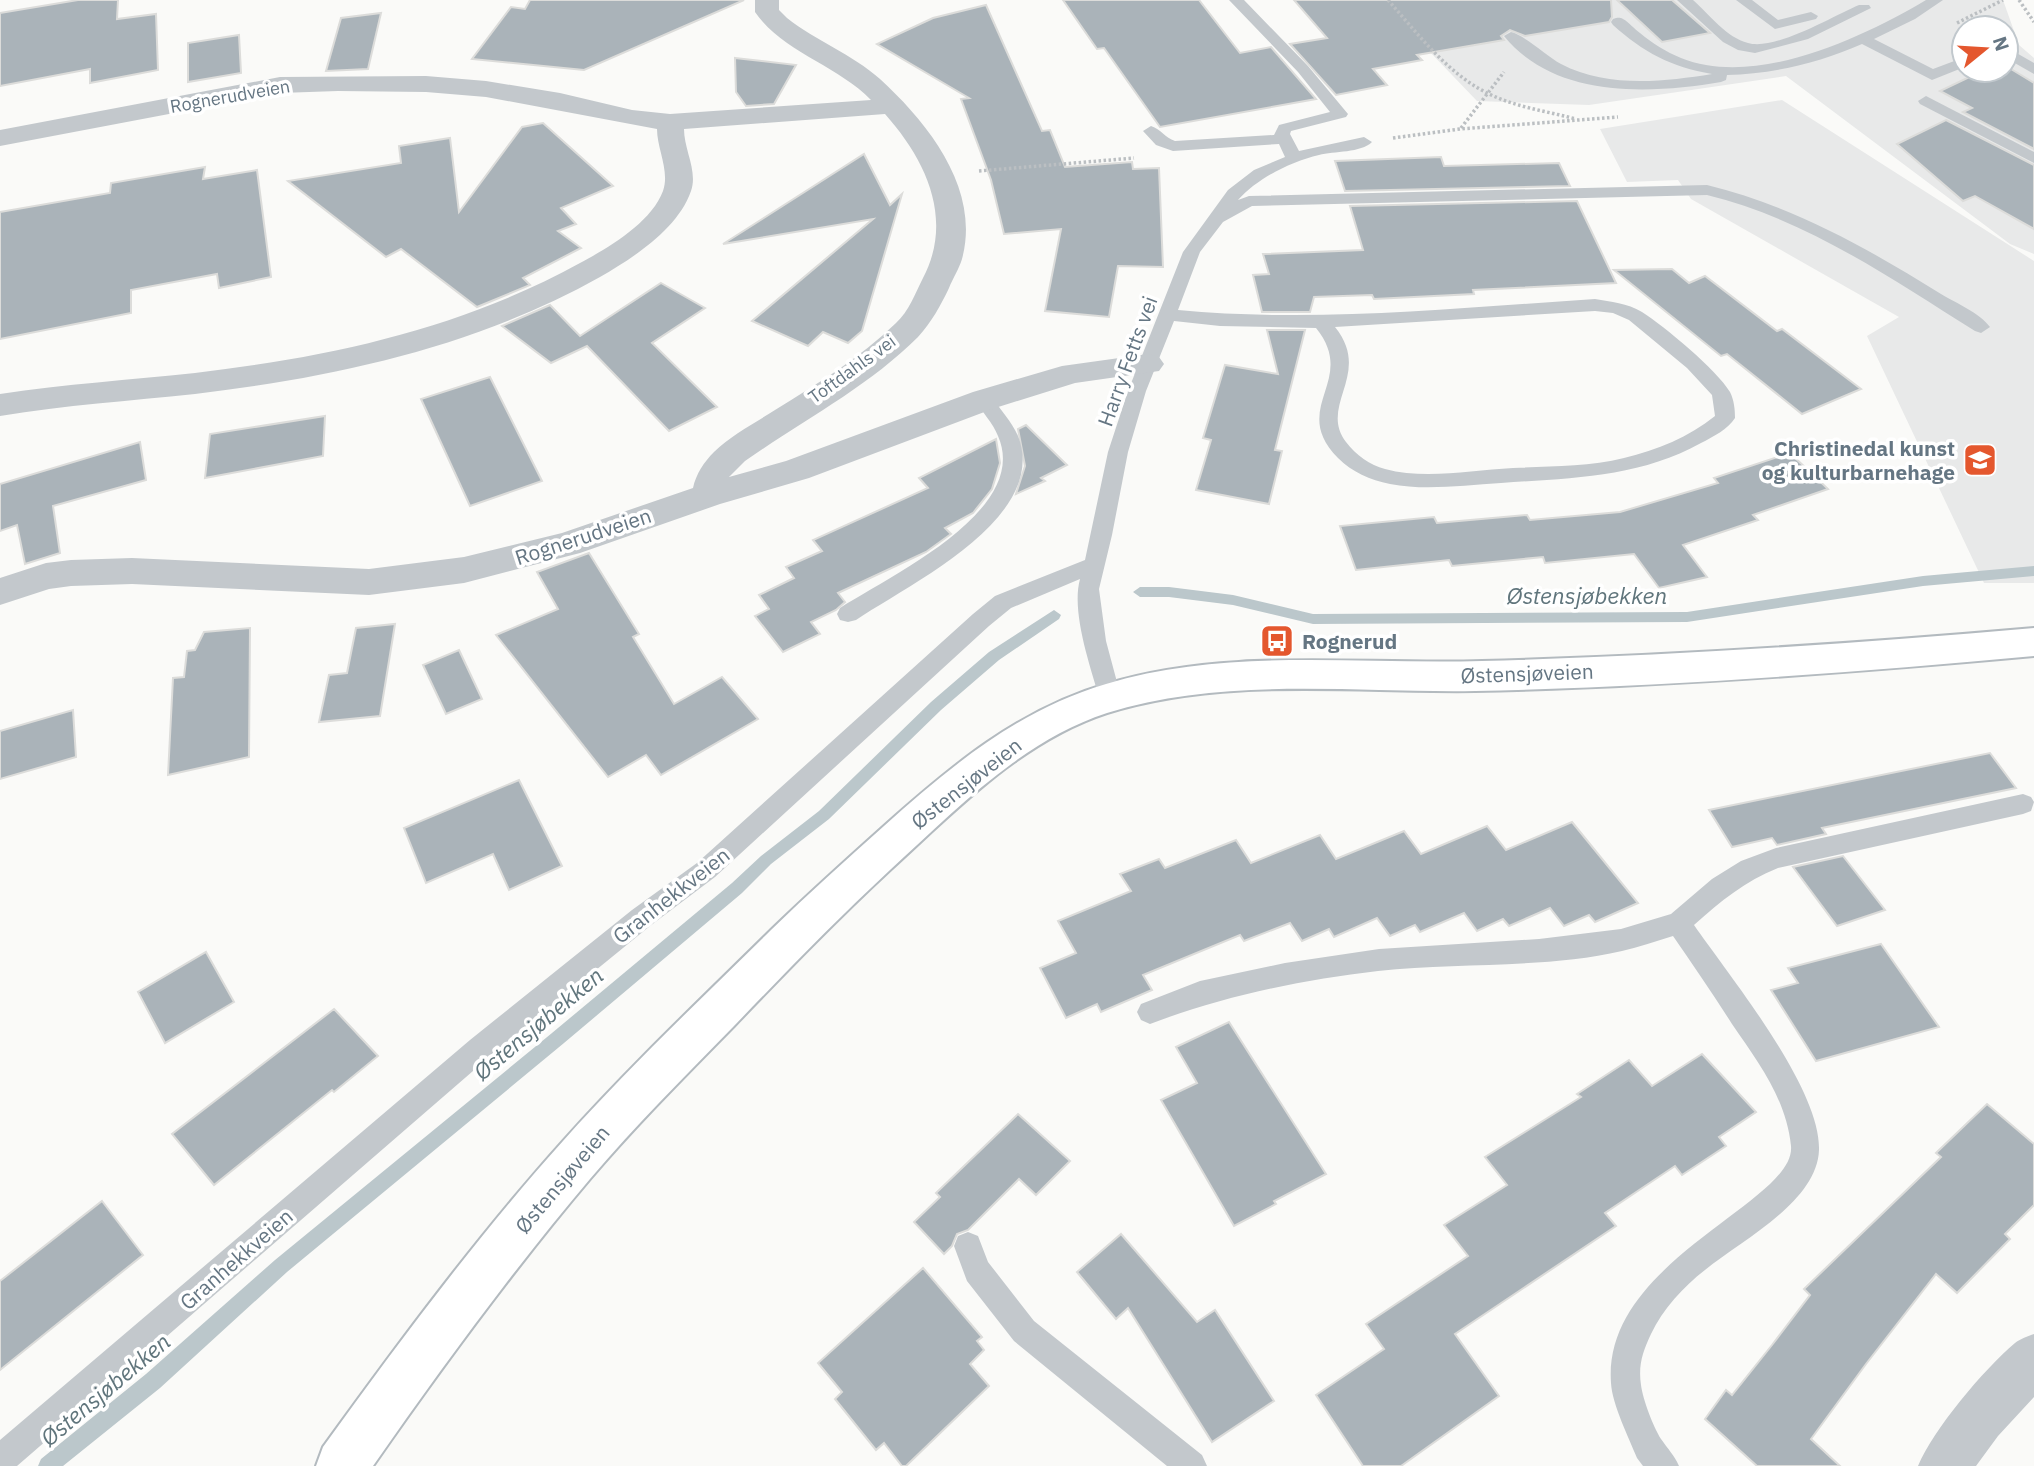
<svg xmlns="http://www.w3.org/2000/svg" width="2034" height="1466" font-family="'IBM Plex Sans',sans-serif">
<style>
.built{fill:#e8e9e9;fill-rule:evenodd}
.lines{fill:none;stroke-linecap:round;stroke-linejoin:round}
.stream{fill:#bbc7cb;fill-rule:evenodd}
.building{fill:#aab3b9;stroke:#dcdcda;stroke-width:2}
.secondary-casing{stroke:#b3babf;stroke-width:4}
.path{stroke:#bbbfc2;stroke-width:3.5;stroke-dasharray:2.5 2.5;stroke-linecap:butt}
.lane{fill:#c3c8cc;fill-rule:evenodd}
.street{fill:#c3c8cc;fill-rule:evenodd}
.secondary{fill:#fff;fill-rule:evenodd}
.labels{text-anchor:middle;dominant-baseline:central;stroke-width:7;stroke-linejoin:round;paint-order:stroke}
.far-street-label{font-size:18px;fill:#657683;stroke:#fff}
.street-label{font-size:21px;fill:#657683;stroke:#fff}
.poi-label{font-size:21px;font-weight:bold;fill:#657683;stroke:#fff;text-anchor:end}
.water-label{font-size:23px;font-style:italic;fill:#60757c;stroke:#fff}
</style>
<rect width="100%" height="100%" fill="#fafaf8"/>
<g class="built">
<path d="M 1380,0 L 2003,0 L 2019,45 L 2034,58 L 2034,254 L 2010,244 L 1786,76 L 1589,105 L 1477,101 ZM 1964,28 L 2006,28 L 2006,70 L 1964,70 Z"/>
<polygon points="1782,100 2034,261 2034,583 1984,583 1867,336 1899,317 1691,199 1678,180 1627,182 1600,129"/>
</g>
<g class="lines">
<g class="stream">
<polygon points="2034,566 2034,576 1923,586 1687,622 1313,624 1233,605 1169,597 1140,597 1133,592 1140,587 1169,587 1233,595 1313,614 1687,612 1923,576"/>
<polygon points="1054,610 1061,615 1059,619 999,660 941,710 829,819 771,864 742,893 564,1043 287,1272 160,1388 63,1466 38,1466 41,1459 146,1374 275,1260 552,1033 732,883 761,856 819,811 931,702 989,652"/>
</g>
</g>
<g class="building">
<polygon points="78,0 118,0 117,19 156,14 158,70 90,83 90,69 0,86 0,13"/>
<polygon points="530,0 744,0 584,70 472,59 511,7 525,9"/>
<polygon points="1063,0 1199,0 1240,53 1271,47 1316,99 1160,127 1104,48 1097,49"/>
<polygon points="1294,0 1611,0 1612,17 1609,22 1525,36 1510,30 1501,36 1504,40 1417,55 1422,60 1373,69 1387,85 1336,95 1290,44 1327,38"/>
<polygon points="1617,0 1672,0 1710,33 1662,42"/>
<polygon points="986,5 1042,131 1050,130 1065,167 1132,162 1133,169 1159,168 1163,267 1118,266 1109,317 1045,311 1061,229 1004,234 991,180 961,99 969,98 877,44 933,18"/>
<polygon points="381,13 368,69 326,71 341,18"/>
<polygon points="239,35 241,73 188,82 188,43"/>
<polygon points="735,58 796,65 774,104 746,106 736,92"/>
<polygon points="2006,66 2034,83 2034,149 1963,112 1972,108 1940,91 1984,70 2006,70"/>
<polygon points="1946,120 2034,165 2034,229 1975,196 1963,201 1897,144"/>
<polygon points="543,123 613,186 561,208 576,224 558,231 581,248 523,278 530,285 477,307 401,249 386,257 288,181 401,163 399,146 450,138 459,212 522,127"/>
<polygon points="864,154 890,205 902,194 862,331 848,343 823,332 808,346 752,321 873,219 723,244"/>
<polygon points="1441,157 1444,166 1559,163 1570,186 1345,191 1335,161"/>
<polygon points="205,167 203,179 257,170 271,277 219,288 217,274 131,290 131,313 0,339 0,212 110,193 111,183"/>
<polygon points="1577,201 1616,283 1473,290 1474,294 1374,299 1372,295 1314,297 1310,312 1262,312 1253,275 1269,274 1263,254 1363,250 1350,206"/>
<polygon points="1672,269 1689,283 1705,276 1777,331 1782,329 1861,389 1802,414 1727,354 1721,356 1614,270"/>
<polygon points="661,283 705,308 652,343 717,407 669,431 587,346 551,363 502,326 550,305 580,336"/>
<polygon points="1267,330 1305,330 1275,450 1282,451 1269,504 1196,490 1211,440 1203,438 1225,365 1278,374"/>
<polygon points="490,377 542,481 470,506 421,399"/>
<polygon points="325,416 323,456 205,478 210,434"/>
<polygon points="1026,425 1067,465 1041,478 1045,481 1016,494 1025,466 1018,429"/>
<polygon points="996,439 1000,463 992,489 973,513 945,528 951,534 926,552 838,593 845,602 836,610 811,622 820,634 783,652 755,616 769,609 759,595 794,578 786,567 822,551 813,540 928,488 919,478"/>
<polygon points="140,442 146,480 53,506 60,553 25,564 17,525 0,531 0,484"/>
<polygon points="1790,453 1828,489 1753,515 1758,520 1683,545 1707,577 1659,588 1634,554 1545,563 1543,557 1452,566 1449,560 1356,570 1340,526 1434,517 1437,523 1527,515 1530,520 1620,512 1718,483 1714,478"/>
<polygon points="589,553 639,634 633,637 674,704 722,677 758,719 661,775 646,755 608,777 496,635 558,609 537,572"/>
<polygon points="395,624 380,716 319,722 329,675 347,673 356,628"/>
<polygon points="250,628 249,757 168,775 173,678 184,677 187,651 195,650 204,632"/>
<polygon points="459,650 482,699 446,714 423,665"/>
<polygon points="73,710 76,757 0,779 0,731"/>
<polygon points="1990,753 2016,788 1822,828 1826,834 1777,845 1772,838 1732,847 1709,810"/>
<polygon points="519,780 562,866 509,890 493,854 426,883 404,828"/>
<polygon points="1572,822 1638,903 1595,922 1589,915 1564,926 1550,908 1509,926 1503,919 1477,931 1464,913 1420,932 1415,925 1390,936 1377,918 1334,937 1329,929 1302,941 1290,923 1244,941 1240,935 1143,975 1152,990 1101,1012 1097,1004 1066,1018 1040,968 1076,953 1058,921 1131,891 1120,874 1159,859 1165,868 1236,840 1251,863 1320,835 1336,859 1404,831 1421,854 1487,826 1506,850"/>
<polygon points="1843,856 1885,910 1837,926 1793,867"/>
<polygon points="1881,944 1939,1027 1816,1061 1771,990 1798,983 1788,968"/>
<polygon points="206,952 234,1002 165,1043 138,992"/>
<polygon points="334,1009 378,1056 334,1092 332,1090 214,1185 172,1134"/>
<polygon points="1229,1022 1326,1174 1274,1201 1276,1204 1234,1226 1161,1100 1197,1083 1176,1047"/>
<polygon points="1702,1054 1756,1112 1719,1137 1726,1146 1682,1175 1675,1166 1605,1213 1616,1226 1455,1334 1499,1396 1401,1466 1363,1466 1316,1395 1384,1349 1366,1324 1468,1256 1444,1225 1507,1185 1485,1157 1581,1097 1577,1094 1629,1060 1652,1086"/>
<polygon points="1987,1104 2034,1144 2034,1205 2005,1234 2010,1239 1957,1293 1936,1274 1866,1364 1811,1439 1840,1466 1757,1466 1705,1419 1726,1390 1732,1395 1772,1345 1810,1295 1804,1289 1941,1157 1936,1153"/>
<polygon points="1018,1114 1070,1161 1036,1195 1019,1179 968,1230 957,1234 952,1246 944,1254 914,1222 940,1197 936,1193"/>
<polygon points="102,1201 143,1255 0,1370 0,1281"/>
<polygon points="1121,1234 1197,1322 1215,1310 1274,1401 1212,1442 1128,1308 1116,1319 1077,1272"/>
<polygon points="923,1268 982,1337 977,1341 984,1350 970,1364 989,1386 906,1466 902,1466 884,1443 876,1450 835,1399 842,1392 818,1363"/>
</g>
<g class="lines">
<defs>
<path id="secondary" d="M 2034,628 L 2034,656 C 1848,673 1662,687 1475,691 C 1354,693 1224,676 1107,713 C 1021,741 955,811 890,870 C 836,920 785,973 734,1026 C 685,1076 636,1125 590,1179 C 513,1270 442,1367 373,1466 L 316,1466 L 323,1447 C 399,1342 476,1238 563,1141 C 629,1067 701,999 771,930 C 808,894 846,860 884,826 C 951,766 1018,710 1106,684 C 1227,647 1358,665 1482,661 C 1667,656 1850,644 2034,628 Z"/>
</defs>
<use href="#secondary" class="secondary-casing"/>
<g class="path">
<path d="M 1388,0 C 1417,33 1447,73 1487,93 C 1515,107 1546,111 1576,119"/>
<polyline points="2019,0 2034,22"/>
<polyline points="1957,23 2003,0"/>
<polyline points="1461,128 1504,72"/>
<polyline points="1393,138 1460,129 1618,117"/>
<polyline points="979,171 1134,158"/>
</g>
<g class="lane">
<path d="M 1229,0 L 1244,0 L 1308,66 L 1348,114 L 1346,117 L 1291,131 L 1290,134 L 1299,151 L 1364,137 L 1372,142 C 1361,153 1334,151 1319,155 C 1290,162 1258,178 1238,200 L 1249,196 L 1707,185 C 1793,206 1867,248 1941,294 C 1956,303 1980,313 1990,327 L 1981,333 L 1975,331 C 1890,278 1806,219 1707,195 L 1252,206 L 1223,222 L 1200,252 L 1178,310 C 1317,323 1456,308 1595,299 C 1611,302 1627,303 1642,312 C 1664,326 1717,370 1730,392 C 1734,400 1735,409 1735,418 C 1728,429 1713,437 1701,443 C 1638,478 1570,478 1501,483 C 1464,485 1426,491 1390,484 C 1370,480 1352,472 1338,458 C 1288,407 1359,381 1316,328 L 1220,326 L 1174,321 L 1146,391 L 1128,452 L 1112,535 L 1099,589 L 1106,641 L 1121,697 L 1118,703 L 1110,706 L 1102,703 L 1099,697 C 1090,665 1071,612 1080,579 L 1011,608 L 989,626 L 715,877 L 650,926 L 488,1058 L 17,1466 L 0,1466 L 0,1440 L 470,1040 L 632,910 L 697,863 L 973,614 L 995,596 L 1085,560 L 1108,452 L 1128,391 L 1183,252 L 1228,190 L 1254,170 L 1285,157 L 1279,144 L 1173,151 L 1156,145 L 1143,131 L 1151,126 C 1161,129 1165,138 1175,141 L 1274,135 L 1279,125 L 1330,112 L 1298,72 ZM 1595,311 L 1613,313 L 1629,320 L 1687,368 L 1712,395 L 1715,416 C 1689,437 1657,450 1624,458 C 1588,467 1550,466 1513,468 C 1471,470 1426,480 1385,469 C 1370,465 1356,455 1346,442 C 1318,405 1373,374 1335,327 Z"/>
<path d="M 1677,0 L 1693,0 C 1709,14 1727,38 1748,43 C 1775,51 1833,16 1859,5 L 1869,5 L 1871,8 L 1808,39 L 1755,53 L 1738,50 L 1723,42 Z"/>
<polygon points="1736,0 1752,0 1778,20 1811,12 1818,16 1816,19 1775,29"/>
<path d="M 1926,0 L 1943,0 L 1915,19 L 1874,39 L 1933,69 L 1957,60 L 1964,64 L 1962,68 L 1932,80 L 1862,44 C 1819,63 1773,74 1727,75 L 1726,80 L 1721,82 C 1650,94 1555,99 1504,36 L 1511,32 C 1524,35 1547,56 1561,64 C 1607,88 1663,82 1712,74 C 1671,67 1643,52 1613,25 L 1611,22 L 1613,19 C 1617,18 1619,17 1623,19 C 1629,22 1634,29 1640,33 C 1652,43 1666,52 1681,58 C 1756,88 1862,38 1926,0 Z"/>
<polygon points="2006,47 2034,63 2034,74 2006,58"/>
<polygon points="1926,96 2034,152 2034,163 1920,104 1918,101"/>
<path d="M 984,394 L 991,396 C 999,408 1012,422 1018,436 C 1050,518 909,584 856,620 L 848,622 L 840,620 L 837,614 L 840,608 C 889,576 1031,511 998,436 C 993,423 982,412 975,400 L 977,396 Z"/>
<path d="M 2023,794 L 2031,797 L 2034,802 L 2031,811 L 2023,814 L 1778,868 C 1745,881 1721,901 1694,925 C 1730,977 1821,1088 1819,1150 C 1817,1202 1742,1240 1705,1270 C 1683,1287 1663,1309 1651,1334 C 1643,1351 1638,1365 1641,1385 C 1643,1400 1653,1426 1661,1439 C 1668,1449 1674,1455 1679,1466 L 1643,1466 L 1637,1458 C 1629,1438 1612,1404 1611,1383 C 1602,1260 1796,1203 1791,1146 C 1786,1098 1758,1062 1732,1024 C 1713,994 1693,965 1673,936 C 1656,941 1639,947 1622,951 C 1544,969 1458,962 1378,971 C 1300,980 1223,996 1150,1024 L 1141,1020 L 1137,1012 L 1141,1004 L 1200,981 L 1285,963 L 1379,949 L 1539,939 L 1621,929 L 1671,914 L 1712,879 L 1741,861 L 1776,848 Z"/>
<polygon points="968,1232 978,1236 988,1262 1034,1321 1202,1455 1207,1466 1167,1466 1014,1341 967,1281 954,1246 958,1236"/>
</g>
<g class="street">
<path d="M 755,0 L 779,0 L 779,10 L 787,18 C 816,41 852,54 880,79 C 928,123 981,189 962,259 C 959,269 953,278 949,288 C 941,305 931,323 918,337 C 868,387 802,421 745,461 L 729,477 L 786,461 L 973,392 L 1062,366 L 1148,354 L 1159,357 L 1164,364 L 1159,371 L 1075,383 L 995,408 L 809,478 L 720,504 L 580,553 L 464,583 L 369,595 L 132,584 L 71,586 L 49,589 L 0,605 L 0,578 L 46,563 L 71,560 L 132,558 L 369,569 L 464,557 L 562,533 L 693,488 C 696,474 704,462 714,452 C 731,435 755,423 775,410 C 817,384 860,358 896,323 C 909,311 915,294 923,278 C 954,219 926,160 885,114 L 684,129 C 684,150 698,171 691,191 C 678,229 633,258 600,277 C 475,347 336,377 195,394 C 130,401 65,405 0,416 L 0,394 C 65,384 130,380 195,373 C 330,357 460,329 580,263 C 608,248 651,223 663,191 C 670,171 657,149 657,129 L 486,97 L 426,92 L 338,91 L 280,93 L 0,146 L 0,130 L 280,77 L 426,76 L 486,81 L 560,93 L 632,110 L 670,114 L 871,100 C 837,65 782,52 755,12 Z"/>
<path d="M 2034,1334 L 2034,1397 L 1998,1436 L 1976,1466 L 1918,1466 C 1933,1430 1984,1369 2015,1343 C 2020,1339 2028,1336 2034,1334 Z"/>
</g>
<use href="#secondary" class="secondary"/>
</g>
<defs>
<symbol id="school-square" viewBox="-11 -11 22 22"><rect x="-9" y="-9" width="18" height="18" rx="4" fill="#e4572e" stroke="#fff"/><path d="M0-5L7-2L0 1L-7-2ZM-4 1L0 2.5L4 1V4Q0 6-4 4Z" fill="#fff"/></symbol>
<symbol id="bus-square" viewBox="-11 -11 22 22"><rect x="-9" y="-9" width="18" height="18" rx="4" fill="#e4572e" stroke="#fff"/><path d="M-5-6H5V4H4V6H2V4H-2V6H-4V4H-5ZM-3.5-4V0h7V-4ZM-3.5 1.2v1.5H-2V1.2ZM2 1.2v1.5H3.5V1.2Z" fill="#fff"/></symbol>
</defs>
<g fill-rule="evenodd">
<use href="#school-square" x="1961" y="441" width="38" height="38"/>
<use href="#bus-square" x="1258" y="622" width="38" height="38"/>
</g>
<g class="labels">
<g class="far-street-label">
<text transform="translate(230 96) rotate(-10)">Rognerudveien</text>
<text transform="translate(852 369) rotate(-36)">Toftdahls vei</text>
</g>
<g class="street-label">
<text transform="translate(1127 361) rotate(-70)">Harry Fetts vei</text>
<text transform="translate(583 536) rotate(-18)">Rognerudveien</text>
<text transform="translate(1527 673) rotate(-2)">Østensjøveien</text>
<text transform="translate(966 783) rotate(-38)">Østensjøveien</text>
<text transform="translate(671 895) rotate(-38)">Granhekkveien</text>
<text transform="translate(562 1179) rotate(-50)">Østensjøveien</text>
<text transform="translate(236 1259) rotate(-41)">Granhekkveien</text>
</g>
<g class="poi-label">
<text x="1955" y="448">Christinedal kunst<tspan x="1955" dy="24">og kulturbarnehage</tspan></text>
<text x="1302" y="641" text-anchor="start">Rognerud</text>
</g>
<g class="water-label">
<text x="1587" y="595">Østensjøbekken</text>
<text transform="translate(538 1023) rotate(-40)">Østensjøbekken</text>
<text transform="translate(105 1389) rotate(-40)">Østensjøbekken</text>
</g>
</g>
<g transform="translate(1985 49) rotate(72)"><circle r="33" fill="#ffffff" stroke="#c1c8cd" stroke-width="2"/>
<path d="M0-5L12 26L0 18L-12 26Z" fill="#e4572e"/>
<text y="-10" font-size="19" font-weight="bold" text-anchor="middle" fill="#657683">N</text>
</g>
</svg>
